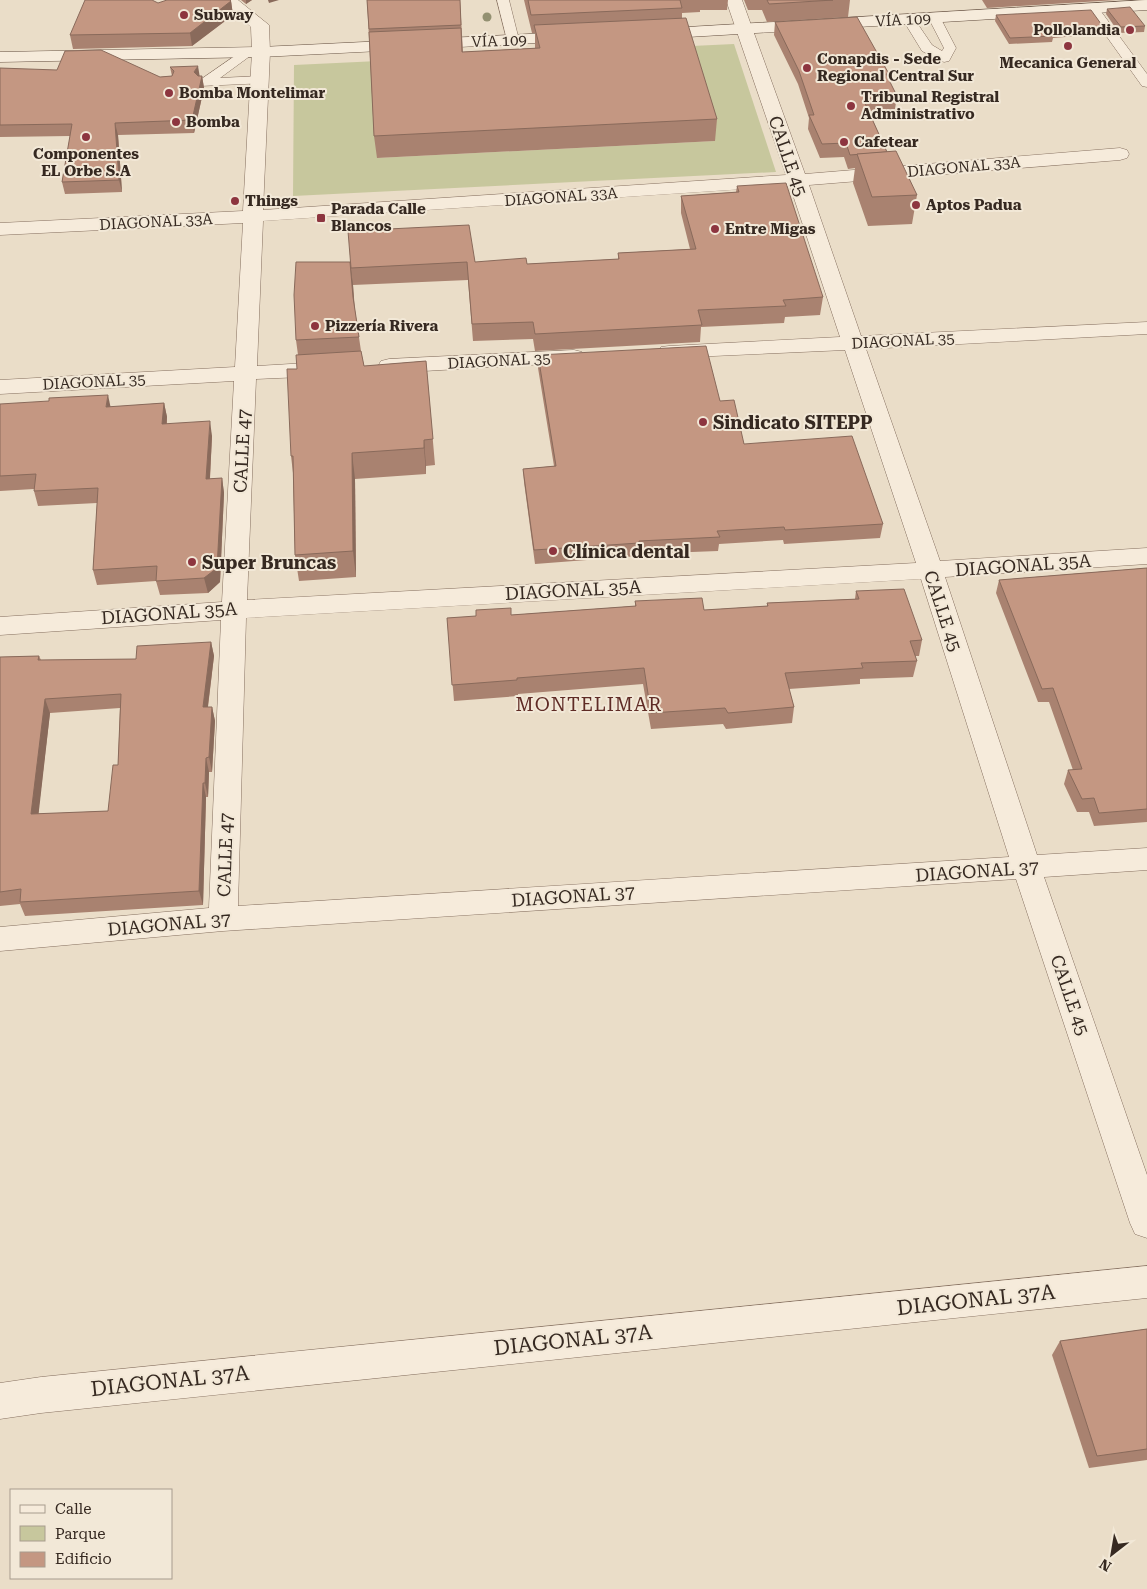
<svg xmlns="http://www.w3.org/2000/svg" width="1147" height="1589" font-family="'Roboto Serif',serif">
<style>
.green{fill:#c7c79d;fill-rule:evenodd}
.lines{fill:none;stroke-linecap:round;stroke-linejoin:round}
.lane-casing{stroke:#856f5f;stroke-width:1}
.street-casing{stroke:#856f5f;stroke-width:1}
.secondary-casing{stroke:#665142;stroke-width:1}
.lane{fill:#f6ebdb;fill-rule:evenodd}
.street{fill:#f6ebdb;fill-rule:evenodd}
.secondary{fill:#f6ebdb;fill-rule:evenodd}
.tree{fill:#939071}
.wall{fill:#a98270;fill-rule:evenodd}
.shaded-wall{fill:#896a5b}
.building{fill:#c49782;stroke:#896a5b;fill-rule:evenodd}
.poi-dot{fill:#8d353f;stroke:#f2e8d7;stroke-width:2}
.labels{text-anchor:middle;dominant-baseline:central;stroke-width:4;stroke-linejoin:round;paint-order:stroke}
.far-poi-label{font-size:15px;font-weight:bold;fill:#362921;stroke:#f2e8d7;text-anchor:start}
.far-street-label{font-size:15px;fill:#362921;stroke:#f2e8d7}
.street-label{font-size:18px;fill:#362921;stroke:#f2e8d7}
.poi-label{font-size:18px;font-weight:bold;fill:#362921;stroke:#f2e8d7;text-anchor:start}
.neighbourhood-label{font-size:19px;letter-spacing:1px;fill:#5f2b25;stroke:#f2e8d7}
.near-street-label{font-size:21px;fill:#362921;stroke:#f2e8d7}
</style>
<rect width="100%" height="100%" fill="#eaddc8"/>
<path class="green" d="M 734,44 L 776,172 L 293,196 L 294,65 ZM 692,63 L 715,141 L 377,158 Z"/>
<g class="lines">
<defs>
<g id="lane">
<polygon points="497,0 509,0 519,40 517,43 513,44 507,40"/>
<polygon points="1093,5 1097,6 1147,74 1147,87 1142,86 1087,9"/>
<polygon points="935,15 941,19 956,48 949,61 944,62 922,51 903,20 905,17 913,17 932,45 942,51 944,48 929,19"/>
<polygon points="245,49 251,53 250,56 220,78 259,76 266,80 264,83 200,86 198,83 200,80"/>
</g>
<g id="street">
<path d="M 219,0 L 238,0 L 269,25 L 270,52 L 263,210 L 786,175 L 726,0 L 742,0 L 805,174 L 1120,148 L 1127,150 L 1129,154 L 1127,158 L 1120,160 L 809,185 L 861,336 L 1147,322 L 1147,334 L 866,349 L 940,561 L 1147,548 L 1147,564 L 945,577 L 1037,855 L 1147,848 L 1147,870 L 1044,877 L 1147,1175 L 1147,1238 L 1135,1234 L 1130,1223 L 1016,879 L 223,931 L 0,951 L 0,927 L 209,908 L 221,620 L 0,635 L 0,617 L 222,602 L 234,381 L 0,394 L 0,380 L 235,367 L 243,223 L 0,235 L 0,223 L 243,211 L 252,52 L 251,27 ZM 790,186 L 840,337 L 669,346 L 661,347 L 658,352 L 661,357 L 669,358 L 845,350 L 916,563 L 247,600 L 256,379 L 324,376 L 332,374 L 335,369 L 332,364 L 324,362 L 257,366 L 263,221 ZM 921,579 L 1009,857 L 238,906 L 246,618 Z"/>
<polygon points="574,350 582,352 585,357 582,362 389,373 381,371 378,366 381,361 389,359"/>
<polygon points="1147,1266 1147,1298 41,1413 0,1419 0,1383 41,1377"/>
</g>
<g id="secondary">
<polygon points="1147,0 1147,10 654,39 648,38 645,34 648,30 654,29"/>
<polygon points="571,32 577,33 580,37 577,41 261,57 0,62 0,52 261,47"/>
</g>
</defs>
<use href="#lane" class="lane-casing"/>
<use href="#street" class="street-casing"/>
<use href="#secondary" class="secondary-casing"/>
<use href="#lane" class="lane"/>
<use href="#street" class="street"/>
<use href="#secondary" class="secondary"/>
</g>
<circle class="tree" cx="487" cy="17" r="4.5"/>
<g class="wall">
<polygon points="241,0 252,0 246,4"/>
<polygon points="367,0 460,0 463,52 535,48 535,33 532,33 524,0 728,0 727,10 700,10 700,12 682,13 682,18 717,119 715,141 377,158 374,136"/>
<polygon points="744,0 850,0 848,17 767,22 762,10 748,10"/>
<polygon points="982,0 1117,0 987,8"/>
<polygon points="231,1 233,15 192,46 73,49 70,35 158,3"/>
<polygon points="1107,9 1145,26 1144,32 1119,33 1106,14"/>
<polygon points="996,15 1104,28 1103,34 1053,38 1052,42 1009,44 995,21"/>
<polygon points="775,22 889,74 888,79 897,96 895,109 869,112 887,152 917,195 912,224 868,226 853,183 855,168 848,169 844,157 820,158 808,129 809,118 798,84 774,35"/>
<polygon points="170,67 200,76 202,76 204,88 194,133 118,135 122,192 65,194 62,182 70,136 0,137 0,68 160,77 172,76"/>
<polygon points="737,186 823,297 820,315 785,317 784,323 701,327 700,342 535,351 533,339 473,341 468,280 353,285 355,310 361,351 364,366 426,361 435,465 426,466 426,474 355,479 356,577 299,581 295,555 293,473 291,456 298,355 296,340 296,262 475,262 527,264 618,259 618,253 690,249 681,213 681,196 736,192"/>
<polygon points="538,355 720,401 744,444 883,524 880,538 784,544 783,540 719,544 718,551 639,554 639,556 535,564 524,482 523,469 554,466 538,368"/>
<polygon points="164,403 167,417 167,424 212,436 210,479 222,478 224,493 220,582 208,593 160,595 156,581 97,585 93,570 97,503 38,506 34,491 34,489 0,491 0,404 111,407"/>
<polygon points="1147,568 1147,822 1094,826 1089,812 1077,812 1064,784 1068,770 1073,770 1049,702 1038,702 996,593 999,580"/>
<polygon points="856,591 922,640 919,656 915,656 917,661 913,677 860,679 860,684 789,689 794,707 792,723 726,729 723,724 651,729 643,684 518,694 518,696 454,701 447,618 511,615 635,606 635,601 704,610 767,606 767,603 855,599"/>
<path d="M 211,642 L 214,656 L 208,707 L 212,707 L 215,721 L 212,772 L 209,772 L 208,797 L 206,797 L 203,905 L 25,916 L 20,904 L 0,906 L 0,657 L 39,656 L 41,660 L 136,659 ZM 120,708 L 118,765 L 108,811 L 38,814 L 50,713 Z"/>
<polygon points="1147,1329 1147,1460 1089,1468 1052,1355 1060,1341"/>
</g>
<g class="shaded-wall">
<polygon points="246,0 252,0 246,4"/>
<polygon points="268,0 279,0 269,3"/>
<polygon points="231,1 233,15 192,46 190,33"/>
<polygon points="198,66 200,78 194,72"/>
<polygon points="202,76 204,88 194,133 192,120"/>
<polygon points="115,123 118,135 122,192 119,180"/>
<polygon points="350,262 353,285 355,320 353,297"/>
<polygon points="108,395 111,409 106,407"/>
<polygon points="164,403 167,417 165,438 162,424"/>
<polygon points="210,421 212,436 209,494 206,479"/>
<polygon points="424,440 426,466 426,474 424,448"/>
<polygon points="352,453 355,479 356,577 353,551"/>
<polygon points="222,478 224,493 220,582 208,593 204,578"/>
<polygon points="211,642 214,656 206,721 203,707"/>
<polygon points="45,699 50,713 37,828 31,814"/>
<polygon points="212,707 215,721 212,772 209,757"/>
<polygon points="206,758 209,772 208,797 205,783"/>
<polygon points="203,783 206,797 203,905 199,891"/>
</g>
<g class="building">
<polygon points="85,0 152,0 158,3 167,0 230,0 231,1 190,33 70,35"/>
<polygon points="367,0 460,0 461,25 369,29"/>
<polygon points="528,0 680,0 682,8 531,15"/>
<polygon points="767,0 833,0 769,4"/>
<polygon points="1130,7 1145,26 1121,27 1107,9"/>
<polygon points="1091,10 1104,28 1051,32 1054,36 1010,38 996,15"/>
<polygon points="857,17 889,74 886,74 897,96 863,99 887,152 850,155 846,143 822,144 809,115 814,115 799,71 775,22"/>
<polygon points="686,18 717,119 374,136 369,32 461,28 462,52 540,48 534,25"/>
<polygon points="101,50 160,77 172,76 174,71 170,67 198,66 194,72 198,76 202,76 192,120 115,123 119,180 62,182 72,124 0,125 0,68 57,70 65,51"/>
<polygon points="896,151 917,195 872,197 857,154"/>
<polygon points="786,183 823,297 783,300 786,306 698,310 702,325 535,334 533,322 472,324 467,262 351,268 348,231 469,225 475,262 526,258 527,264 619,259 618,253 696,249 681,196 739,192 737,186"/>
<polygon points="296,262 350,262 353,297 359,337 296,340 294,295"/>
<polygon points="706,346 720,401 734,400 744,444 852,436 883,524 785,530 784,527 717,531 720,537 639,541 639,543 534,550 523,469 556,466 538,355"/>
<polygon points="361,351 364,366 426,361 433,439 424,440 424,448 352,453 353,551 295,555 293,456 291,456 287,369 297,369 296,355"/>
<polygon points="108,395 106,407 164,403 162,424 210,421 206,479 222,478 217,568 204,578 156,581 157,566 93,570 98,488 34,491 36,474 0,476 0,404 49,401 49,398"/>
<polygon points="1147,568 1147,809 1099,813 1094,798 1082,799 1068,770 1082,769 1053,688 1042,689 999,580"/>
<polygon points="904,589 922,640 910,641 917,661 861,663 863,668 785,673 794,707 728,713 725,708 651,713 644,668 517,678 517,680 452,685 447,618 476,616 476,610 511,608 511,615 636,606 635,601 702,598 704,610 768,606 767,603 859,599 856,591"/>
<path d="M 211,642 L 203,707 L 212,707 L 209,757 L 206,758 L 205,783 L 203,783 L 199,891 L 20,902 L 21,889 L 0,892 L 0,657 L 39,656 L 38,660 L 136,659 L 137,646 ZM 121,694 L 118,765 L 113,765 L 108,811 L 31,814 L 45,699 Z"/>
<polygon points="1147,1329 1147,1449 1097,1456 1060,1341"/>
</g>
<g class="poi-dot">
<circle cx="184" cy="15" r="5"/>
<circle cx="1130" cy="30" r="5"/>
<circle cx="1068" cy="46" r="5"/>
<circle cx="807" cy="68" r="5"/>
<circle cx="169" cy="93" r="5"/>
<circle cx="851" cy="106" r="5"/>
<circle cx="176" cy="122" r="5"/>
<circle cx="86" cy="137" r="5"/>
<circle cx="844" cy="142" r="5"/>
<circle cx="235" cy="201" r="5"/>
<circle cx="916" cy="205" r="5"/>
<rect x="316" y="213" width="10" height="10" rx="2.5"/>
<circle cx="715" cy="229" r="5"/>
<circle cx="315" cy="326" r="5"/>
<circle cx="703" cy="422" r="5"/>
<circle cx="553" cy="551" r="5"/>
<circle cx="192" cy="562" r="5"/>
</g>
<g class="labels">
<g class="far-poi-label">
<text x="194" y="15">Subway</text>
<text x="1120" y="30" text-anchor="end">Pollolandia</text>
<text x="817" y="59">Conapdis - Sede<tspan x="817" dy="17">Regional Central Sur</tspan></text>
<text x="1068" y="63" text-anchor="middle">Mecanica General</text>
<text x="179" y="93">Bomba Montelimar</text>
<text x="861" y="97">Tribunal Registral<tspan x="861" dy="17">Administrativo</tspan></text>
<text x="186" y="122">Bomba</text>
<text x="854" y="142">Cafetear</text>
<text x="86" y="154" text-anchor="middle">Componentes<tspan x="86" dy="17">EL Orbe S.A</tspan></text>
<text x="245" y="201">Things</text>
<text x="926" y="205">Aptos Padua</text>
<text x="331" y="209">Parada Calle<tspan x="331" dy="17">Blancos</tspan></text>
<text x="725" y="229">Entre Migas</text>
<text x="325" y="326">Pizzería Rivera</text>
</g>
<g class="far-street-label">
<text transform="translate(903 20) rotate(-3)">VÍA 109</text>
<text transform="translate(499 41) rotate(-2)">VÍA 109</text>
<text transform="translate(964 167) rotate(-5)">DIAGONAL 33A</text>
<text transform="translate(561 197) rotate(-4)">DIAGONAL 33A</text>
<text transform="translate(156 222) rotate(-3)">DIAGONAL 33A</text>
<text transform="translate(903 341) rotate(-3)">DIAGONAL 35</text>
<text transform="translate(499 361) rotate(-3)">DIAGONAL 35</text>
<text transform="translate(94 382) rotate(-3)">DIAGONAL 35</text>
</g>
<g class="street-label">
<text transform="translate(788 156) rotate(71)">CALLE 45</text>
<text transform="translate(242 451) rotate(-87)">CALLE 47</text>
<text transform="translate(1023 565) rotate(-4)">DIAGONAL 35A</text>
<text transform="translate(573 590) rotate(-3)">DIAGONAL 35A</text>
<text transform="translate(943 611) rotate(72)">CALLE 45</text>
<text transform="translate(169 613) rotate(-4)">DIAGONAL 35A</text>
<text transform="translate(225 855) rotate(-88)">CALLE 47</text>
<text transform="translate(977 871) rotate(-4)">DIAGONAL 37</text>
<text transform="translate(573 896) rotate(-4)">DIAGONAL 37</text>
<text transform="translate(169 924) rotate(-5)">DIAGONAL 37</text>
<text transform="translate(1070 995) rotate(71)">CALLE 45</text>
</g>
<g class="poi-label">
<text x="713" y="422">Sindicato SITEPP</text>
<text x="563" y="551">Clínica dental</text>
<text x="202" y="562">Super Bruncas</text>
</g>
<g class="neighbourhood-label">
<text x="589" y="704">MONTELIMAR</text>
</g>
<g class="near-street-label">
<text transform="translate(976 1300) rotate(-6)">DIAGONAL 37A</text>
<text transform="translate(573 1340) rotate(-6)">DIAGONAL 37A</text>
<text transform="translate(170 1381) rotate(-6)">DIAGONAL 37A</text>
</g>
</g>
<rect x="10" y="1489" width="162" height="90" fill="#f2e8d7" stroke="#a79c8e"/>
<rect x="20" y="1505" width="25" height="8" fill="#f6ebdb" stroke="#a79c8e"/>
<text x="55" y="1514" font-size="15" fill="#362921">Calle</text>
<rect x="20" y="1526" width="25" height="15" fill="#c7c79d" stroke="#a79c8e"/>
<text x="55" y="1539" font-size="15" fill="#362921">Parque</text>
<rect x="20" y="1552" width="25" height="15" fill="#c49782" stroke="#a79c8e"/>
<text x="55" y="1564" font-size="15" fill="#362921">Edificio</text>
<g transform="translate(1112 1554) rotate(211)" stroke="#f2e8d7" stroke-width="4" paint-order="stroke">
<path d="M0-4L9 19L0 12L-9 19Z" fill="#362921"/>
<text y="-8" font-size="14" font-weight="bold" text-anchor="middle" fill="#362921">N</text>
</g>
</svg>
